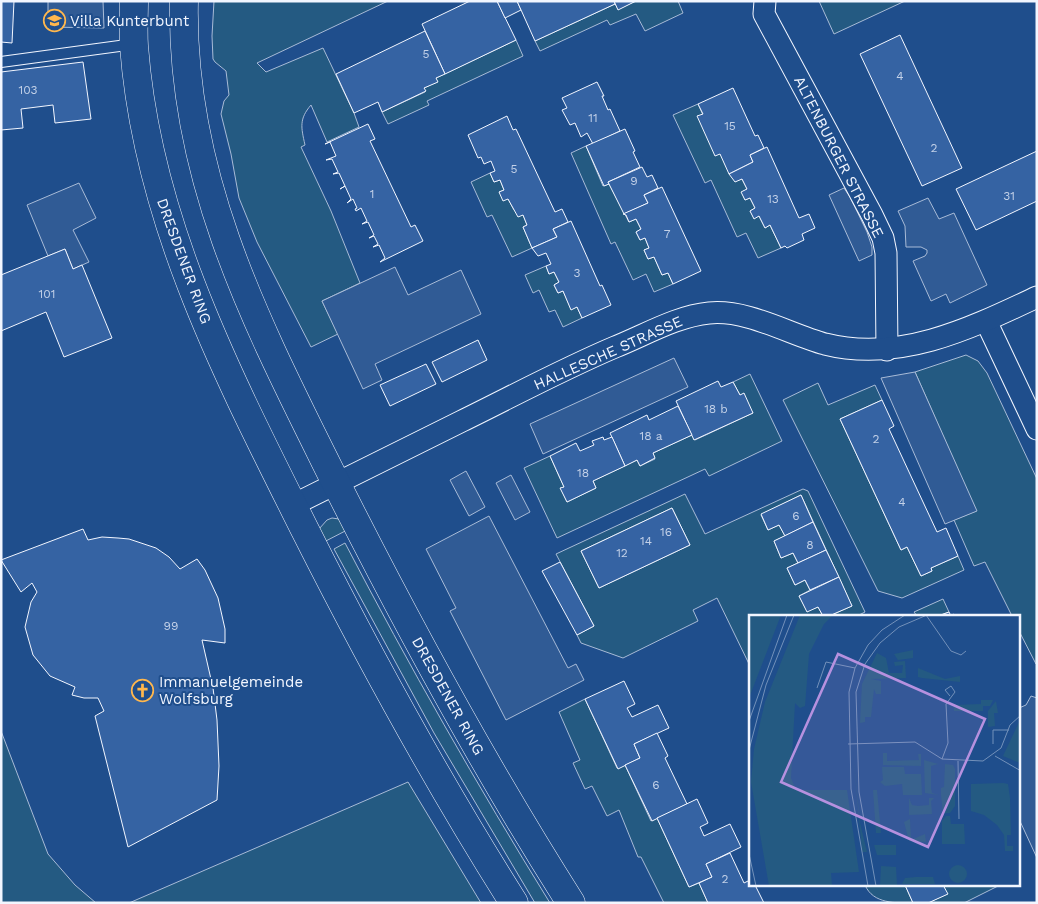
<svg xmlns="http://www.w3.org/2000/svg" width="1038" height="904" font-family="'Work Sans',sans-serif">
<style>
.green{fill:#245a82;stroke:#a8bbd7;fill-rule:evenodd}
.parking{fill:#305b95;stroke:#a8bbd7}
.building{fill:#3563a3;stroke:#f2f6ff}
.lines{fill:none;stroke-linecap:round;stroke-linejoin:round}
.lane-casing{stroke:#f2f6ff;stroke-width:12}
.street-casing{stroke:#f2f6ff;stroke-width:23}
.secondary-casing{stroke:#f2f6ff;stroke-width:29}
.lane{stroke:#1f4e8c;stroke-width:10}
.street{stroke:#1f4e8c;stroke-width:21}
.secondary{stroke:#1f4e8c;stroke-width:28}
.labels{text-anchor:middle;dominant-baseline:central;stroke-width:4;stroke-linejoin:round;paint-order:stroke}
.number-label{font-size:12px;fill:#c3d1e8}
.poi-label{font-size:15px;fill:#f2f6ff;stroke:#1f4e8c;text-anchor:start}
.street-label{font-size:15px;fill:#f2f6ff;stroke:#1f4e8c}
.inset-road{fill:none;stroke:#7391ba;stroke-width:1}
.view{fill:#b691df;fill-opacity:0.15;stroke:#b691df;stroke-width:2.5}
.inset-edge{fill:none;stroke:#f2f6ff;stroke-width:2.5}
</style>
<rect width="100%" height="100%" fill="#1f4e8c"/>
<g class="green">
<path d="M 214,1 L 388,1 L 257,63 L 266,72 L 323,48 L 354,113 L 359,127 L 327,142 L 311,105 C 299,119 301,127 305,145 L 301,147 L 331,211 L 360,283 L 322,301 L 338,334 L 311,347 L 257,242 L 239,198 L 231,154 L 221,114 L 224,101 L 229,95 L 226,71 L 215,62 L 213,59 L 212,36 Z"/>
<polygon points="636,1 678,1 683,13 645,31 636,14 610,25 607,20 540,51 535,41 615,4 618,9"/>
<polygon points="819,1 905,1 834,34"/>
<polygon points="516,40 523,56 427,101 429,105 388,124 382,112 425,92 424,88 437,82 436,78"/>
<polygon points="698,104 730,175 731,175 735,181 742,179 747,189 742,192 745,200 750,198 755,208 750,211 754,218 759,216 765,228 770,225 781,248 758,258 746,233 737,237 711,180 705,183 673,115"/>
<polygon points="586,146 603,186 609,184 629,222 636,219 641,229 636,232 640,240 645,238 649,248 644,250 648,259 654,257 662,275 668,273 673,284 654,292 646,274 633,280 615,242 611,244 571,153"/>
<polygon points="490,173 494,182 500,180 504,190 499,192 508,199 514,210 523,215 527,225 523,227 532,248 512,257 492,215 487,217 471,182"/>
<polygon points="546,266 549,274 554,272 559,282 554,285 558,293 563,291 571,309 577,307 582,318 563,327 555,310 549,312 539,290 533,293 525,275"/>
<polygon points="966,355 978,361 987,373 1037,479 1036,664 1019,631 1019,616 1012,616 985,562 974,566 954,520 976,511 915,372"/>
<polygon points="750,374 782,441 709,476 705,469 557,538 524,468 550,456 564,487 561,489 567,502 596,488 593,481 637,460 640,466 655,459 653,453 692,435 695,440 753,413 740,395 733,382"/>
<polygon points="818,383 828,405 875,385 882,400 840,419 901,550 907,547 921,576 932,571 931,568 958,556 964,570 902,598 878,591 783,400"/>
<path d="M 803,489 L 808,491 L 865,612 L 857,616 L 829,616 L 852,606 L 801,495 L 761,515 L 768,530 L 779,525 L 785,536 L 774,541 L 781,558 L 793,553 L 798,563 L 787,568 L 795,585 L 805,580 L 810,590 L 799,596 L 807,611 L 818,607 L 823,616 L 750,616 L 750,666 L 717,598 L 693,610 L 698,621 L 623,658 L 581,643 L 577,635 L 594,626 L 556,554 L 685,494 L 705,534 ZM 672,508 L 690,545 L 599,588 L 581,551 Z"/>
<polygon points="332,518 339,519 351,528 320,544 319,529 327,520"/>
<path d="M 345,543 C 409,666 477,785 550,903 L 535,903 L 434,733 L 334,549 Z"/>
<polygon points="943,599 949,612 938,616 917,616 914,612"/>
<polygon points="585,699 617,768 625,765 651,821 657,818 689,887 699,883 708,903 664,903 641,857 638,857 619,810 607,816 592,786 585,789 573,763 580,760 559,712"/>
<polygon points="1,731 48,854 75,885 96,903 1,903"/>
<polygon points="408,782 481,903 129,903"/>
<path d="M 865,885 L 905,885 L 913,903 C 896,903 873,904 865,885 Z"/>
<polygon points="943,885 1000,885 964,903 928,903 947,894"/>
</g>
<g class="parking">
<polygon points="48,1 103,1 104,28 48,27"/>
<polygon points="79,183 96,218 73,230 89,262 73,269 65,249 48,256 27,205"/>
<polygon points="844,188 850,197 867,232 872,247 872,255 859,261 829,195"/>
<polygon points="928,198 939,219 954,213 987,285 950,303 946,294 931,301 913,261 925,256 927,253 927,250 921,247 906,247 905,226 898,211"/>
<polygon points="395,267 408,295 461,270 481,314 375,364 382,380 363,389 322,301"/>
<polygon points="674,358 688,387 543,454 530,424"/>
<polygon points="915,372 977,511 945,524 881,378"/>
<polygon points="466,471 485,507 469,516 450,480"/>
<polygon points="511,475 530,512 515,520 496,483"/>
<polygon points="489,516 568,668 576,664 584,680 506,720 450,611 456,608 426,549"/>
<polygon points="1031,696 1037,698 1037,858 1019,819 1019,708 1026,705"/>
</g>
<g class="building">
<polygon points="1,1 14,1 12,43 1,42"/>
<polygon points="470,1 497,1 516,40 445,74 422,24"/>
<polygon points="497,1 517,1 521,10 505,18"/>
<polygon points="517,1 614,1 615,4 535,41"/>
<polygon points="614,1 636,1 618,10"/>
<polygon points="425,31 445,74 436,78 438,82 424,88 426,91 382,112 378,102 354,113 336,74"/>
<polygon points="900,35 962,168 922,186 860,54"/>
<polygon points="83,62 91,119 55,123 53,105 21,109 23,128 1,130 1,72"/>
<polygon points="597,82 604,96 602,96 608,110 610,109 620,131 593,144 587,133 581,137 575,123 570,125 562,110 567,108 562,98"/>
<polygon points="733,88 755,136 758,135 764,148 750,155 753,162 729,174 720,154 715,156 697,116 703,114 698,104"/>
<polygon points="507,116 513,130 516,129 555,212 562,209 568,222 553,229 557,237 532,248 523,227 527,225 523,215 518,217 508,199 503,201 499,192 504,190 500,180 494,182 490,173 495,171 491,161 484,164 481,157 478,158 468,135"/>
<polygon points="368,124 375,139 370,141 411,227 415,225 423,241 380,262 385,258 379,245 373,247 378,244 374,236 369,238 374,235 368,222 362,224 367,221 361,208 356,211 355,209 357,208 353,199 347,203 351,199 345,186 340,189 345,186 339,173 333,174 338,172 332,159 326,160 336,156 330,142 325,144"/>
<polygon points="625,129 635,151 633,152 640,167 608,182 609,184 604,186 586,146"/>
<polygon points="767,147 799,218 809,214 815,228 802,234 804,240 787,248 785,246 781,248 770,225 765,228 759,216 754,219 750,211 755,208 750,198 745,200 741,192 747,189 742,179 735,182 729,174 753,162 750,155"/>
<polygon points="1037,151 1037,201 976,230 956,189"/>
<polygon points="642,167 647,177 652,175 658,188 644,195 648,203 624,214 608,182"/>
<polygon points="662,187 701,271 673,284 668,273 662,275 654,257 648,259 644,250 649,248 645,238 640,240 636,232 641,229 636,219 629,222 626,215 623,214 648,203 644,195"/>
<polygon points="571,221 600,286 602,285 611,305 582,318 577,307 571,310 563,291 558,293 554,285 559,282 554,272 549,274 546,266 551,264 546,253 538,256 532,248 557,237 553,229"/>
<polygon points="65,249 73,269 82,265 112,338 64,357 46,312 1,331 1,275"/>
<polygon points="478,340 487,360 442,382 432,362"/>
<polygon points="426,364 436,384 390,406 380,385"/>
<polygon points="718,381 721,387 733,382 740,395 744,393 753,413 694,440 676,401"/>
<polygon points="882,400 894,426 889,429 937,532 946,528 958,556 931,568 932,571 921,576 907,547 901,550 840,419"/>
<polygon points="678,406 692,435 653,453 655,458 640,466 637,460 625,466 610,433 647,415 649,420"/>
<polygon points="603,437 604,440 612,437 625,466 593,481 596,488 567,502 560,488 564,487 550,456 576,443 580,451 594,445 592,441"/>
<polygon points="801,495 813,522 785,536 779,525 768,530 761,514"/>
<polygon points="672,508 690,545 599,588 581,551"/>
<polygon points="813,522 826,550 798,563 793,553 781,558 774,541"/>
<polygon points="83,529 88,540 102,537 118,538 129,539 156,548 169,557 180,569 197,559 205,570 218,598 225,629 225,643 202,640 213,688 217,720 219,766 217,800 128,847 95,716 104,711 98,698 84,698 72,695 75,687 50,676 33,655 25,627 31,602 37,592 32,583 21,592 1,560"/>
<polygon points="826,550 839,577 810,590 805,580 795,585 787,568"/>
<polygon points="560,562 594,626 577,635 542,571"/>
<polygon points="839,577 852,606 829,616 823,616 818,607 807,612 799,596"/>
<polygon points="949,612 951,616 954,614 955,616 938,616"/>
<polygon points="624,681 635,704 627,708 632,717 658,705 669,728 634,744 640,758 618,769 585,699"/>
<polygon points="657,733 668,756 665,758 687,804 652,821 625,765 640,758 634,744"/>
<polygon points="697,799 708,823 700,827 704,836 730,824 741,847 706,864 712,877 689,887 657,818"/>
<polygon points="730,853 744,883 750,880 750,885 755,885 764,903 708,903 699,883 712,877 706,864"/>
<polygon points="905,885 943,885 948,894 928,903 913,903"/>
</g>
<g class="lines">
<defs>
<polyline id="lane" points="1,62 134,44"/>
<g id="street">
<polyline points="765,1 764,14 872,215 883,238 886,253 887,350"/>
<polyline points="986,321 1037,429"/>
<path d="M 293,505 C 349,477 406,449 462,421 C 513,396 563,369 615,347 C 645,335 677,316 709,313 C 747,309 789,334 825,344 C 900,363 971,328 1037,297"/>
</g>
<g id="secondary">
<path d="M 134,1 C 134,16 133,31 134,46 C 147,221 228,376 305,530 C 369,657 438,783 514,903"/>
<path d="M 184,1 C 180,180 260,330 337,485 C 409,628 485,768 571,903"/>
</g>
</defs>
<use href="#lane" class="lane-casing"/>
<use href="#street" class="street-casing"/>
<use href="#secondary" class="secondary-casing"/>
<use href="#lane" class="lane"/>
<use href="#street" class="street"/>
<use href="#secondary" class="secondary"/>
</g>
<defs>
<symbol id="school-ring" viewBox="-11 -11 22 22"><circle r="9.5" fill="#1f4e8c" stroke="#ffb74d" stroke-width="1.5"/><path d="M0-5L7-2L0 1L-7-2ZM-4 1L0 2.5L4 1V4Q0 6-4 4Z" fill="#ffb74d"/></symbol>
<symbol id="church-ring" viewBox="-11 -11 22 22"><circle r="9.5" fill="#1f4e8c" stroke="#ffb74d" stroke-width="1.5"/><path d="M-1.2-6h2.4v3.5h3.3v2.4h-3.3V6h-2.4V-.1h-3.3v-2.4h3.3Z" fill="#ffb74d"/></symbol>
</defs>
<g fill-rule="evenodd">
<use href="#school-ring" x="42" y="8" width="25" height="25"/>
<use href="#church-ring" x="130" y="678" width="25" height="25"/>
</g>
<g class="labels">
<g class="number-label">
<text x="426" y="54">5</text>
<text x="900" y="76">4</text>
<text x="28" y="90">103</text>
<text x="593" y="118">11</text>
<text x="730" y="126">15</text>
<text x="934" y="148">2</text>
<text x="514" y="169">5</text>
<text x="634" y="181">9</text>
<text x="372" y="194">1</text>
<text x="1009" y="196">31</text>
<text x="773" y="199">13</text>
<text x="667" y="234">7</text>
<text x="577" y="273">3</text>
<text x="47" y="294">101</text>
<text x="716" y="409">18 b</text>
<text x="651" y="436">18 a</text>
<text x="876" y="439">2</text>
<text x="583" y="473">18</text>
<text x="902" y="502">4</text>
<text x="796" y="516">6</text>
<text x="666" y="532">16</text>
<text x="646" y="541">14</text>
<text x="810" y="545">8</text>
<text x="622" y="553">12</text>
<text x="171" y="626">99</text>
<text x="656" y="785">6</text>
<text x="725" y="879">2</text>
</g>
<g class="poi-label">
<text x="70" y="21">Villa Kunterbunt</text>
<text x="159" y="682">Immanuelgemeinde<tspan x="159" dy="17">Wolfsburg</tspan></text>
</g>
<g class="street-label">
<text transform="translate(839 157) rotate(63)">ALTENBURGER STRASSE</text>
<text transform="translate(184 261) rotate(70)">DRESDENER RING</text>
<text transform="translate(608 353) rotate(-24)">HALLESCHE STRASSE</text>
<text transform="translate(448 696) rotate(61)">DRESDENER RING</text>
</g>
</g>
<g transform="translate(749 615)">
<rect width="271" height="271" fill="#1f4e8c"/>
<path d="M 0,0 L 32,0 L 0,83 ZM 51,0 L 84,0 L 75,9 L 60,39 L 56,91 L 51,93 L 46,88 L 42,163 L 47,175 L 98,175 L 110,257 L 82,258 L 83,271 L 20,271 L 2,167 L 5,134 L 16,87 ZM 164,35 L 164,43 L 149,45 L 145,39 ZM 128,38 L 137,43 L 140,58 L 153,58 L 154,50 L 146,51 L 145,47 L 156,46 L 157,63 L 122,64 L 132,66 L 132,79 L 127,79 L 125,74 L 122,102 L 116,102 L 116,107 L 111,108 L 113,69 ZM 169,53 L 196,64 L 211,61 L 211,67 L 173,63 L 169,62 ZM 232,85 L 244,85 L 241,91 L 234,91 L 234,96 L 205,96 L 205,90 L 232,89 ZM 247,86 L 249,98 L 245,98 L 246,111 L 239,112 L 239,96 ZM 271,105 L 271,148 L 254,141 ZM 104,137 L 111,208 L 118,237 L 113,237 ZM 134,138 L 138,138 L 138,146 L 170,145 L 169,139 L 172,139 L 172,151 L 134,150 ZM 175,145 L 189,149 L 182,151 L 182,173 L 183,178 L 190,180 L 176,178 ZM 196,149 L 204,150 L 206,154 L 206,191 L 201,198 L 194,198 L 192,180 L 192,173 L 195,172 ZM 133,152 L 155,152 L 156,159 L 172,159 L 173,180 L 154,180 L 153,169 L 136,171 L 131,167 L 134,165 ZM 254,168 L 259,169 L 261,183 L 262,220 L 258,220 L 258,231 L 264,231 L 264,236 L 256,236 L 255,220 L 248,210 L 235,200 L 222,196 L 222,169 ZM 124,175 L 128,175 L 132,218 L 127,218 ZM 160,183 L 163,190 L 169,191 L 180,190 L 180,183 L 185,183 L 182,186 L 183,199 L 160,200 ZM 197,201 L 201,201 L 202,209 L 215,209 L 216,229 L 193,229 L 193,206 ZM 161,204 L 162,225 L 176,219 L 177,227 L 160,226 L 155,207 ZM 125,230 L 147,230 L 147,240 L 128,240 ZM200 259a9 9 0 1 1 18 0a9 9 0 1 1-18 0ZM 132,251 L 147,252 L 148,270 L 131,271 ZM 167,262 L 184,262 L 186,269 L 153,269 L 156,263 Z" fill="#245a82"/>
<path class="inset-road" d="M 177,0 L 202,36 L 212,40 L 217,36M 68,73 L 77,47 L 106,53M 0,106 L 38,0M 99,129 L 166,127 L 193,144 L 234,146 L 252,133 L 261,110 L 272,100M 244,129 L 244,115 L 260,115M 0,135 L 17,70 L 45,0M 246,141 L 272,156M 193,144 L 199,128 L 197,89 L 206,77 L 202,71 L 196,75 L 201,81M 209,146 L 210,204M 0,239 L 7,271M 119,271 L 102,174 L 100,77 L 106,53 L 119,30 L 133,15 L 156,0M 127,271 L 110,177 L 107,77 L 116,49 L 131,28 L 150,12 L 178,0"/>
<path class="view" d="M 89,39 L 236,104 L 179,232 L 32,167 Z"/>
<rect width="271" height="271" class="inset-edge"/>
</g>
<rect width="1038" height="904" fill="none" stroke="#f2f6ff" stroke-width="5"/>
</svg>
